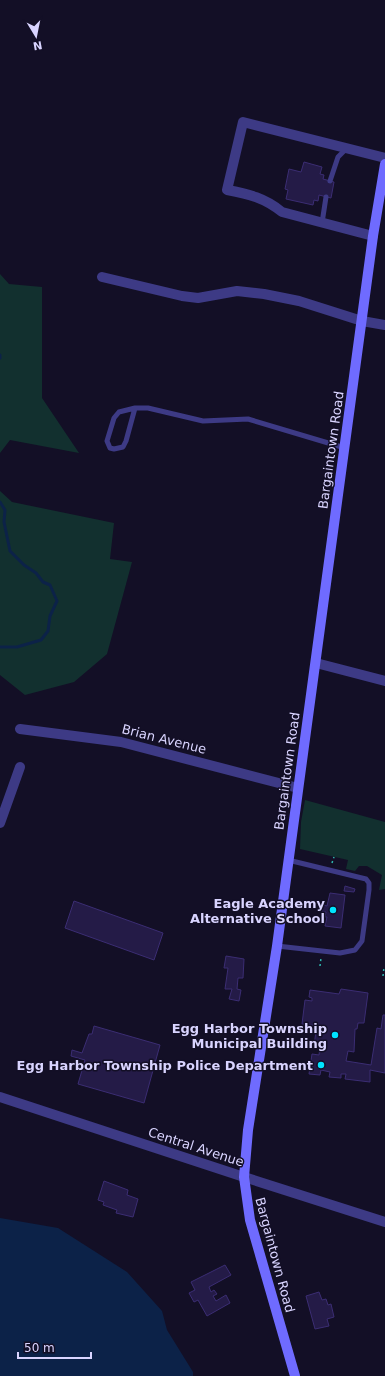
<svg xmlns="http://www.w3.org/2000/svg" width="385" height="1376" font-family="'DejaVu Sans',sans-serif">
<style>
.green{fill:#12302f}
.water{fill:#0c2248}
.lines{fill:none;stroke-linecap:round;stroke-linejoin:round}
.stream{stroke:#0c2248;stroke-width:3}
.building{fill:#241b47;stroke:#3b2d73}
.path{stroke:#2fb8b0;stroke-width:1.5;stroke-dasharray:2 3;stroke-linecap:butt}
.service{stroke:#3d3a85;stroke-width:5}
.minor{stroke:#3d3a85;stroke-width:10}
.tertiary{stroke:#3d3a85;stroke-width:10}
.secondary{stroke:#6f6bff;stroke-width:10}
.poi-dot{fill:#00e5ff;stroke:#130f26;stroke-width:1.5}
.labels{text-anchor:middle;dominant-baseline:central;stroke-width:3;stroke-linejoin:round;paint-order:stroke}
.street-label{font-size:13px;fill:#d9d4ff;stroke:#130f26}
.poi-label{font-size:13px;font-weight:bold;fill:#d9d4ff;stroke:#130f26;text-anchor:end}
</style>
<rect width="100%" height="100%" fill="#130f26"/>
<g class="green">
<polygon points="0,274 9,284 42,287 42,398 79,453 10,440 0,453"/>
<polygon points="0,491 12,502 114,523 110,559 132,562 107,654 74,682 25,695 0,675"/>
<polygon points="305,800 385,822 385,889 379,890 382,875 367,866 359,866 355,871 346,869 348,860 300,849 301,822"/>
</g>
<polygon class="water" points="0,1218 58,1228 127,1272 162,1311 167,1330 193,1372 193,1376 0,1376"/>
<g class="lines">
<g class="stream">
<polyline points="0,355 0,358"/>
<polyline points="0,502 5,510 4,522 10,551 24,565 36,573 43,582 50,585 57,601 50,616 48,631 41,640 17,647 0,647"/>
</g>
</g>
<g class="building">
<polygon points="304,162 322,167 320,174 324,175 323,179 334,182 331,198 319,195 318,201 314,200 313,205 286,199 288,190 285,189 289,169 301,172"/>
<polygon points="345,886 355,889 354,892 344,891"/>
<polygon points="330,893 345,895 341,928 325,926 327,917 325,917 326,912 322,912 323,905 327,906"/>
<polygon points="74,901 163,933 154,960 65,928"/>
<polygon points="226,956 244,959 243,978 238,978 237,989 241,990 239,1001 229,999 232,989 225,989 228,968 224,968"/>
<polygon points="341,989 368,993 364,1023 358,1023 357,1029 355,1029 354,1052 348,1051 346,1061 371,1065 377,1028 381,1029 383,1015 385,1015 385,1073 370,1070 370,1082 345,1079 346,1074 341,1074 341,1078 329,1077 330,1072 321,1070 320,1075 309,1074 312,1054 319,1055 320,1047 314,1046 316,1031 321,1032 321,1026 302,1024 305,1000 312,1001 312,998 309,997 310,990 339,994"/>
<polygon points="94,1026 160,1045 144,1103 78,1084 85,1060 71,1056 72,1050 82,1053 89,1034 92,1034"/>
<polygon points="104,1181 128,1190 127,1195 138,1199 133,1217 116,1213 117,1210 103,1205 104,1202 98,1200"/>
<polygon points="225,1265 231,1275 209,1287 211,1292 214,1290 217,1294 213,1296 216,1301 226,1295 230,1303 207,1316 198,1300 194,1302 189,1293 195,1290 191,1282"/>
<polygon points="319,1292 322,1300 326,1299 328,1305 331,1304 334,1317 327,1319 329,1326 315,1329 306,1296"/>
</g>
<g class="lines">
<g class="path">
<polyline points="332,863 334,857"/>
<polyline points="320,966 321,958"/>
<polyline points="383,976 384,967"/>
</g>
<g class="service">
<polyline points="330,181 338,157 346,149"/>
<polyline points="322,223 326,197"/>
<polyline points="135,408 126,441 123,447 114,449 110,448 107,441 114,418 119,412 135,408 148,408 203,421 248,419 345,448"/>
<polyline points="277,946 340,953 355,950 362,941 369,890 369,883 366,879 288,860"/>
</g>
<g class="minor">
<path d="M 373,236 L 282,212 C 265,198 249,194 227,190 L 243,122 L 385,158"/>
<polyline points="102,277 182,296 198,298 237,291 264,294 299,301 362,321 385,325"/>
<polyline points="316,663 385,681"/>
<polyline points="20,729 121,742 298,788"/>
<polyline points="0,823 20,767"/>
<polyline points="244,1177 385,1222"/>
</g>
<polyline class="tertiary" points="0,1097 244,1177"/>
<polyline class="secondary" points="295,1376 250,1220 244,1177 248,1130 277,946 373,236 385,164"/>
</g>
<g class="poi-dot">
<circle cx="333" cy="910" r="4"/>
<circle cx="335" cy="1035" r="4"/>
<circle cx="321" cy="1065" r="4"/>
</g>
<g class="labels">
<g class="street-label">
<text transform="translate(331 450) rotate(-82)">Bargaintown Road</text>
<text transform="translate(164 739) rotate(14)">Brian Avenue</text>
<text transform="translate(287 771) rotate(-82)">Bargaintown Road</text>
<text transform="translate(196 1147) rotate(18)">Central Avenue</text>
<text transform="translate(275 1255) rotate(75)">Bargaintown Road</text>
</g>
<g class="poi-label">
<text x="325" y="903">Eagle Academy<tspan x="325" dy="15">Alternative School</tspan></text>
<text x="327" y="1028">Egg Harbor Township<tspan x="327" dy="15">Municipal Building</tspan></text>
<text x="313" y="1065">Egg Harbor Township Police Department</text>
</g>
</g>
<g transform="translate(36 36) rotate(170)" stroke="#130f26" stroke-width="3" paint-order="stroke">
<path d="M0-3L7 15L0 10L-7 15Z" fill="#d9d4ff"/>
<text y="-6" font-size="11" font-weight="bold" text-anchor="middle" fill="#d9d4ff">N</text>
</g>
<path d="M18 1352v6h73v-6" fill="none" stroke="#d9d4ff" stroke-width="2"/>
<text x="24" y="1352" font-size="12" fill="#d9d4ff" stroke="#130f26" stroke-width="3" paint-order="stroke">50 m</text>
</svg>
